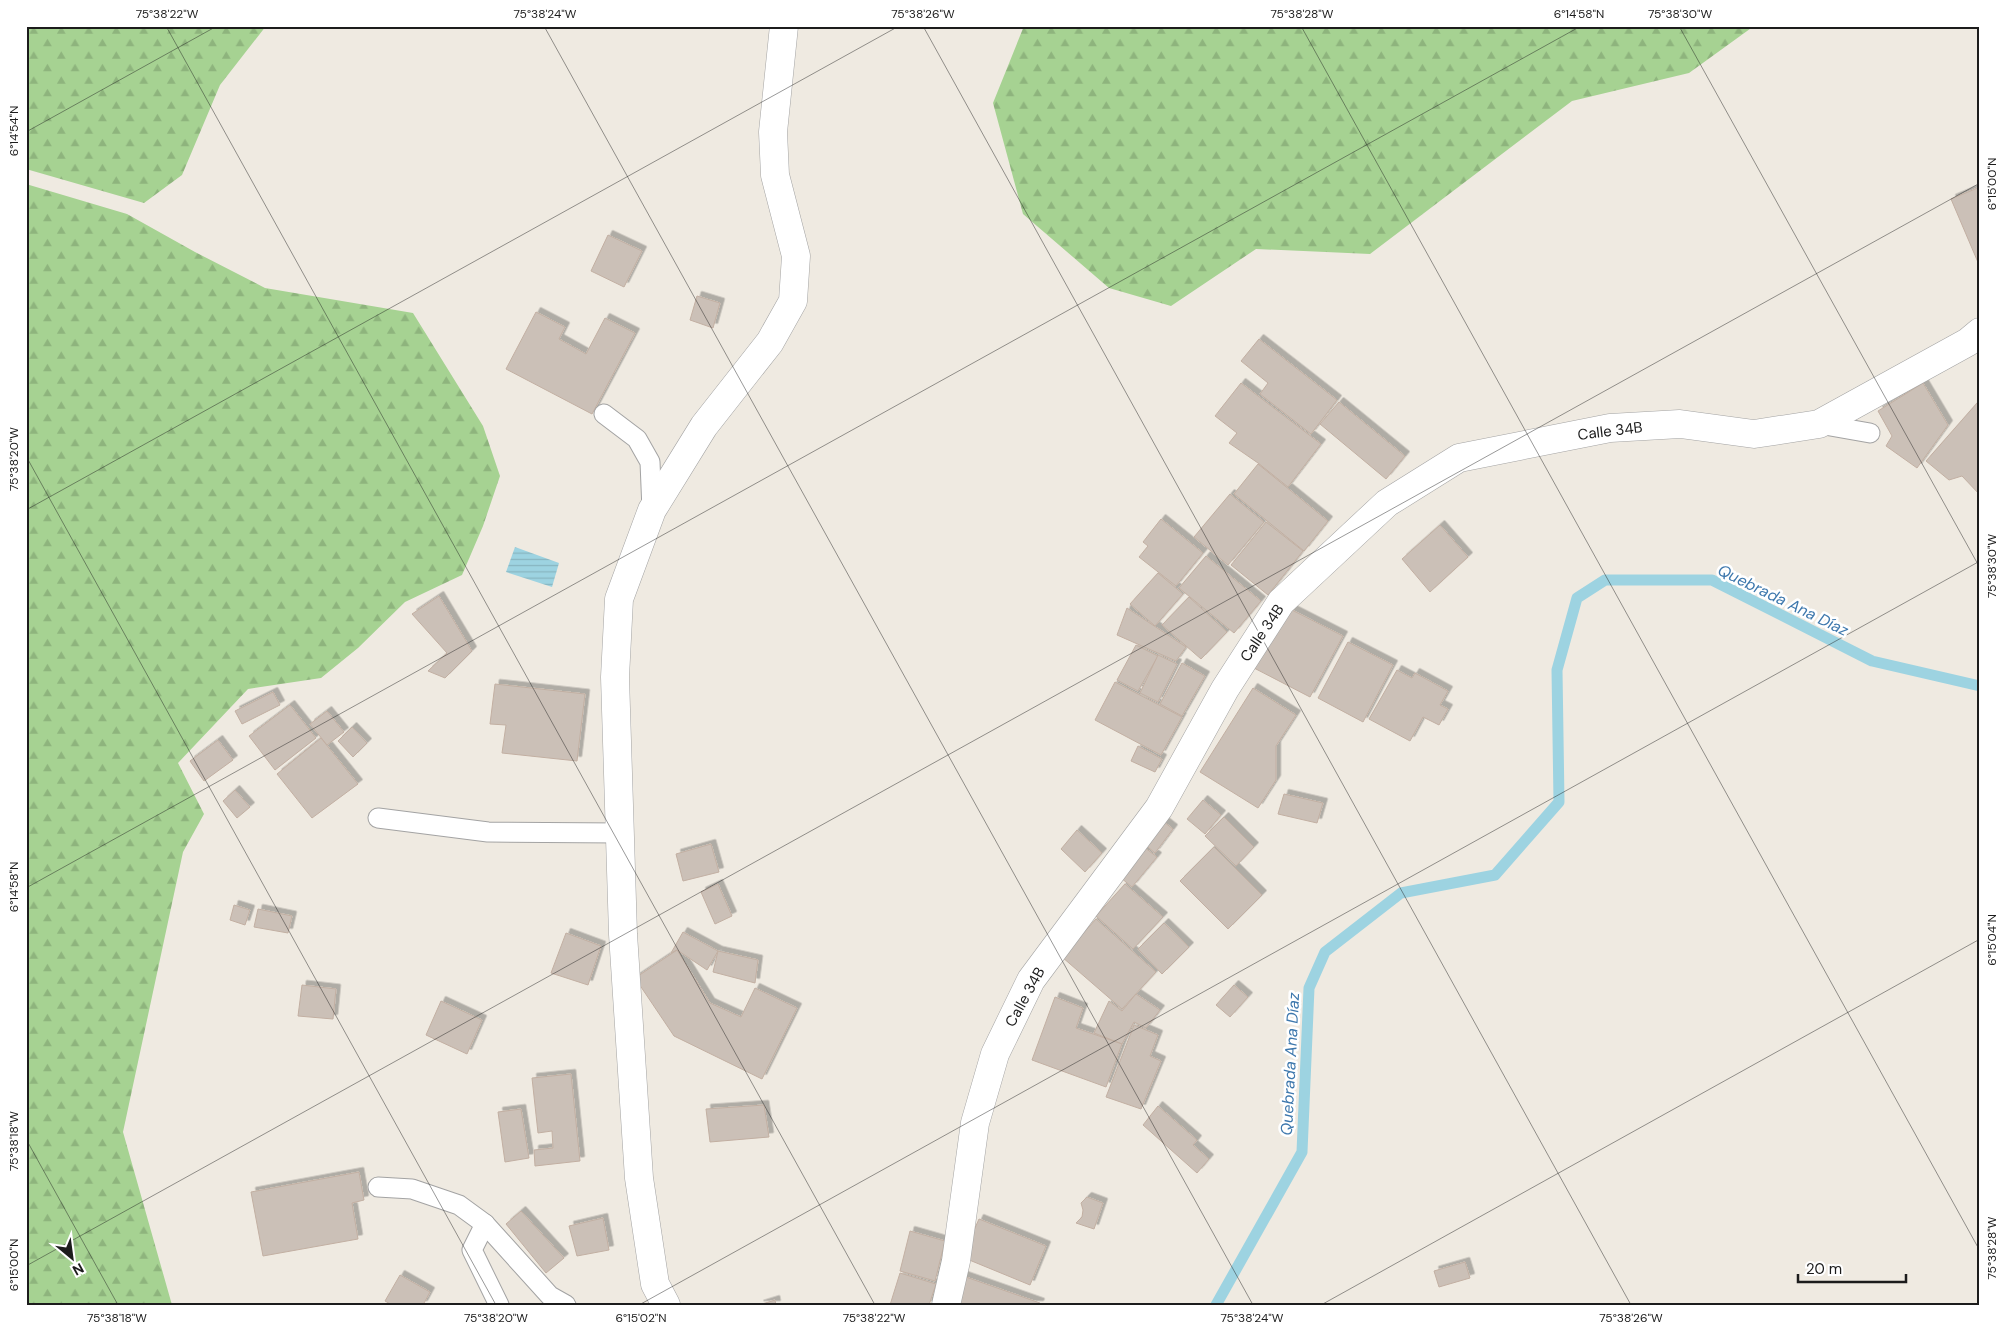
<svg xmlns="http://www.w3.org/2000/svg" width="2006" height="1331" font-family="'DM Sans',sans-serif">
<style>
.forest{fill:url(#forest-firs)}
.water{fill:url(#water-rules)}
.lines{fill:none;stroke-linecap:round;stroke-linejoin:round}
.stream{stroke:#9dd3e1;stroke-width:11}
.building{fill:#cbc0b7;stroke:#c2afa2;filter:url(#shadow)}
.lane-casing{stroke:#a3a3a3;stroke-width:21}
.street-casing{stroke:#a3a3a3;stroke-width:29}
.lane{stroke:#fff;stroke-width:19}
.street{stroke:#fff;stroke-width:28}
.ticks{fill:none;stroke:#1c1c1c;stroke-width:1;stroke-opacity:0.45}
.labels{text-anchor:middle;dominant-baseline:central;stroke-width:5;stroke-linejoin:round;paint-order:stroke}
.street-label{font-size:15px;fill:#1c1c1c;stroke:#fff}
.water-label{font-size:16px;font-style:italic;fill:#3e78ad;stroke:#fff}
.neatline{fill:none;stroke:#1c1c1c;stroke-width:2}
.ticks-label{font-size:12px;text-anchor:middle;fill:#1c1c1c}
</style>
<defs>
<pattern id="forest-firs" width="22" height="20" patternUnits="userSpaceOnUse" patternTransform="scale(1.25)"><rect width="22" height="20" fill="#a6d292"/><path d="M5 1l3.5 6h-7zM16 11l3.5 6h-7z" fill="#8eb47d"/></pattern>
<pattern id="water-rules" width="6" height="5" patternUnits="userSpaceOnUse" patternTransform="scale(1.25)"><rect width="6" height="5" fill="#9dd3e1"/><path d="M0 2.5h6" fill="none" stroke="#87b5c0"/></pattern>
<filter id="shadow"><feDropShadow dx="4.5" dy="-4.5" stdDeviation="0" flood-color="#0004"/></filter>
</defs>
<rect width="100%" height="100%" fill="#efeae1"/>
<g class="forest">
<polygon points="26,26 266,26 220,85 182,175 144,203 26,169"/>
<polygon points="1024,26 1754,26 1689,73 1572,101 1370,254 1256,249 1171,306 1109,288 1023,214 993,103"/>
<polygon points="26,184 127,214 195,252 265,288 413,313 483,426 500,476 483,526 462,575 405,602 358,648 321,678 248,689 178,763 204,814 183,852 123,1132 172,1305 26,1305"/>
</g>
<polygon class="water" points="515,547 559,563 552,587 506,572"/>
<g class="lines">
<polyline class="stream" points="1216,1305 1302,1152 1309,988 1325,952 1401,893 1495,875 1559,802 1557,670 1577,598 1605,580 1712,580 1872,661 1980,686"/>
</g>
<g class="building">
<polygon points="1980,187 1980,267 1951,199"/>
<polygon points="608,235 642,251 624,287 591,271"/>
<polygon points="697,296 720,303 713,328 690,320"/>
<polygon points="536,312 565,327 559,339 586,354 605,318 635,333 592,414 506,369"/>
<polygon points="1259,339 1337,400 1311,434 1260,394 1268,383 1241,361"/>
<polygon points="1241,383 1321,444 1288,487 1258,463 1229,443 1237,433 1215,416"/>
<polygon points="1923,383 1948,425 1917,468 1886,446 1892,436 1878,411"/>
<polygon points="1339,402 1405,456 1386,479 1320,424"/>
<polygon points="1977,403 1980,406 1980,495 1962,476 1949,480 1926,461"/>
<polygon points="1258,464 1328,521 1304,551 1234,494"/>
<polygon points="1230,494 1264,522 1228,565 1194,537"/>
<polygon points="1161,519 1203,553 1176,586 1139,557 1148,546 1143,542"/>
<polygon points="1266,522 1303,551 1268,595 1231,565"/>
<polygon points="1440,525 1468,557 1430,592 1402,559"/>
<polygon points="1206,556 1261,601 1234,633 1179,588"/>
<polygon points="1158,573 1183,594 1155,626 1130,604"/>
<polygon points="439,596 472,651 445,678 428,671 447,653 412,614"/>
<polygon points="1189,597 1227,632 1201,659 1162,625"/>
<polygon points="1286,607 1343,636 1310,697 1254,668"/>
<polygon points="1127,608 1186,647 1176,661 1117,635"/>
<polygon points="1348,642 1393,665 1363,722 1318,698"/>
<polygon points="1136,645 1158,656 1138,691 1117,680"/>
<polygon points="1158,655 1177,664 1158,702 1140,693"/>
<polygon points="1182,663 1205,676 1182,716 1160,704"/>
<polygon points="1397,670 1412,678 1415,673 1448,691 1440,705 1448,709 1439,725 1423,717 1410,741 1369,719"/>
<polygon points="1115,682 1182,717 1161,755 1095,720"/>
<polygon points="495,684 585,694 577,761 502,753 506,725 490,724"/>
<polygon points="1253,688 1296,715 1276,746 1276,780 1258,808 1200,772"/>
<polygon points="273,692 280,705 242,724 235,711"/>
<polygon points="290,705 316,738 275,770 249,736"/>
<polygon points="327,711 344,732 327,745 310,724"/>
<polygon points="352,727 367,743 353,757 338,741"/>
<polygon points="321,738 358,784 312,818 277,774"/>
<polygon points="218,740 233,760 204,781 190,761"/>
<polygon points="1138,746 1162,759 1155,772 1131,761"/>
<polygon points="235,790 250,807 237,818 223,801"/>
<polygon points="1284,794 1323,803 1317,823 1278,814"/>
<polygon points="1203,800 1221,815 1205,834 1187,819"/>
<polygon points="1224,817 1254,847 1236,866 1205,836"/>
<polygon points="1159,818 1173,829 1155,853 1142,842"/>
<polygon points="1077,830 1102,853 1085,872 1061,849"/>
<polygon points="711,844 719,872 683,881 676,854"/>
<polygon points="1140,844 1157,857 1132,887 1115,873"/>
<polygon points="1214,847 1262,895 1228,929 1180,881"/>
<polygon points="718,884 732,916 715,924 701,892"/>
<polygon points="1125,884 1163,917 1133,949 1096,916"/>
<polygon points="234,905 250,910 245,925 230,920"/>
<polygon points="258,909 292,916 288,933 254,927"/>
<polygon points="1096,919 1156,972 1122,1009 1062,957"/>
<polygon points="1164,923 1189,947 1162,974 1138,949"/>
<polygon points="683,932 718,951 707,970 677,950 671,953"/>
<polygon points="566,933 601,946 588,985 551,973"/>
<polygon points="677,950 710,1003 741,1017 755,988 797,1008 762,1079 674,1036 635,978"/>
<polygon points="718,951 758,960 755,983 713,972"/>
<polygon points="302,985 336,989 333,1019 298,1016"/>
<polygon points="1234,985 1248,997 1230,1017 1216,1005"/>
<polygon points="1136,994 1160,1010 1146,1028 1134,1022 1122,1044 1094,1033 1109,1001 1122,1011"/>
<polygon points="1055,997 1083,1008 1076,1028 1122,1044 1106,1087 1032,1060"/>
<polygon points="441,1001 482,1020 467,1054 426,1035"/>
<polygon points="1134,1025 1158,1035 1150,1056 1161,1061 1141,1109 1106,1097"/>
<polygon points="571,1074 580,1161 535,1166 534,1150 553,1148 552,1131 538,1133 532,1078"/>
<polygon points="764,1105 769,1137 710,1142 706,1109"/>
<polygon points="1158,1106 1197,1140 1193,1145 1209,1159 1197,1173 1143,1125"/>
<polygon points="521,1109 529,1158 505,1162 498,1112"/>
<polygon points="359,1172 364,1200 352,1203 358,1239 263,1256 251,1192"/>
<polygon points="1087,1197 1103,1203 1094,1229 1076,1223 1082,1217 1083,1210 1081,1203"/>
<polygon points="521,1211 564,1258 546,1273 506,1224"/>
<polygon points="603,1218 609,1250 577,1256 569,1226"/>
<polygon points="979,1219 1046,1246 1030,1285 962,1257"/>
<polygon points="910,1231 945,1241 935,1281 900,1271"/>
<polygon points="1465,1262 1470,1278 1439,1287 1434,1271"/>
<polygon points="900,1273 936,1284 929,1305 890,1305"/>
<polygon points="400,1275 430,1292 423,1305 392,1305 385,1301"/>
<polygon points="963,1276 1040,1303 1039,1305 953,1305"/>
<polygon points="775,1300 776,1305 759,1305"/>
</g>
<g class="lines">
<defs>
<g id="lane">
<polyline points="604,414 637,439 650,462 652,510"/>
<polyline points="1819,424 1870,433"/>
<polyline points="378,818 488,832 620,833"/>
<polyline points="378,1187 412,1189 459,1205 485,1224 550,1296 566,1305"/>
<polyline points="485,1224 472,1250 499,1305"/>
</g>
<g id="street">
<polyline points="666,1305 655,1284 639,1178 623,934 615,677 619,599 652,510 704,426 770,342 793,301 796,256 775,175 773,132 784,26"/>
<polyline points="946,1305 956,1261 975,1123 995,1054 1031,980 1159,808 1225,689 1281,602 1387,503 1459,458 1610,428 1680,424 1754,434 1819,424 1968,342 1980,332"/>
</g>
</defs>
<use href="#lane" class="lane-casing"/>
<use href="#street" class="street-casing"/>
<use href="#lane" class="lane"/>
<use href="#street" class="street"/>
</g>
<path class="ticks" d="M 166,26 L 875,1305M 544,26 L 1253,1305M 923,26 L 1631,1305M 1301,26 L 1980,1251M 1679,26 L 1980,568M 26,132 L 217,26M 26,456 L 496,1305M 26,510 L 899,26M 26,888 L 1581,26M 26,1139 L 118,1305M 26,1266 L 1980,183M 639,1305 L 1980,561M 1321,1305 L 1980,939"/>
<g class="labels">
<g class="street-label">
<text transform="translate(1610 431) rotate(-7)">Calle 34B</text>
<text transform="translate(1262 633) rotate(-56)">Calle 34B</text>
<text transform="translate(1025 997) rotate(-61)">Calle 34B</text>
</g>
<g class="water-label">
<text transform="translate(1783 600) rotate(26)">Quebrada Ana Díaz</text>
<text transform="translate(1290 1064) rotate(-87)">Quebrada Ana Díaz</text>
</g>
</g>
<rect width="2006" height="1331" fill="none" stroke="#ffffff" stroke-width="55"/>
<g transform="translate(72 1258) rotate(151)" stroke="#ffffff" stroke-width="4" paint-order="stroke">
<path d="M0-4L9 19L0 12L-9 19Z" fill="#1c1c1c"/>
<text y="-8" font-size="14" font-weight="bold" text-anchor="middle" fill="#1c1c1c">N</text>
</g>
<path d="M1798 1274v8h108v-8" fill="none" stroke="#1c1c1c" stroke-width="2.5"/>
<text x="1806" y="1274" font-size="15" fill="#1c1c1c" stroke="#ffffff" stroke-width="4" paint-order="stroke">20 m</text>
<rect x="28" y="28" width="1950" height="1276" class="neatline"/>
<g class="ticks-label">
<text x="167" y="18">75°38'22"W</text>
<text x="545" y="18">75°38'24"W</text>
<text x="923" y="18">75°38'26"W</text>
<text x="1302" y="18">75°38'28"W</text>
<text x="1579" y="18">6°14'58"N</text>
<text x="1680" y="18">75°38'30"W</text>
<text transform="translate(14 131) rotate(-90)" y="4">6°14'54"N</text>
<text transform="translate(1992 184) rotate(-90)" y="4">6°15'00"N</text>
<text transform="translate(14 459) rotate(-90)" y="4">75°38'20"W</text>
<text transform="translate(1992 566) rotate(-90)" y="4">75°38'30"W</text>
<text transform="translate(14 887) rotate(-90)" y="4">6°14'58"N</text>
<text transform="translate(1992 940) rotate(-90)" y="4">6°15'04"N</text>
<text transform="translate(14 1141) rotate(-90)" y="4">75°38'18"W</text>
<text transform="translate(1992 1248) rotate(-90)" y="4">75°38'28"W</text>
<text transform="translate(14 1265) rotate(-90)" y="4">6°15'00"N</text>
<text x="117" y="1322">75°38'18"W</text>
<text x="496" y="1322">75°38'20"W</text>
<text x="641" y="1322">6°15'02"N</text>
<text x="874" y="1322">75°38'22"W</text>
<text x="1252" y="1322">75°38'24"W</text>
<text x="1631" y="1322">75°38'26"W</text>
</g>
</svg>
